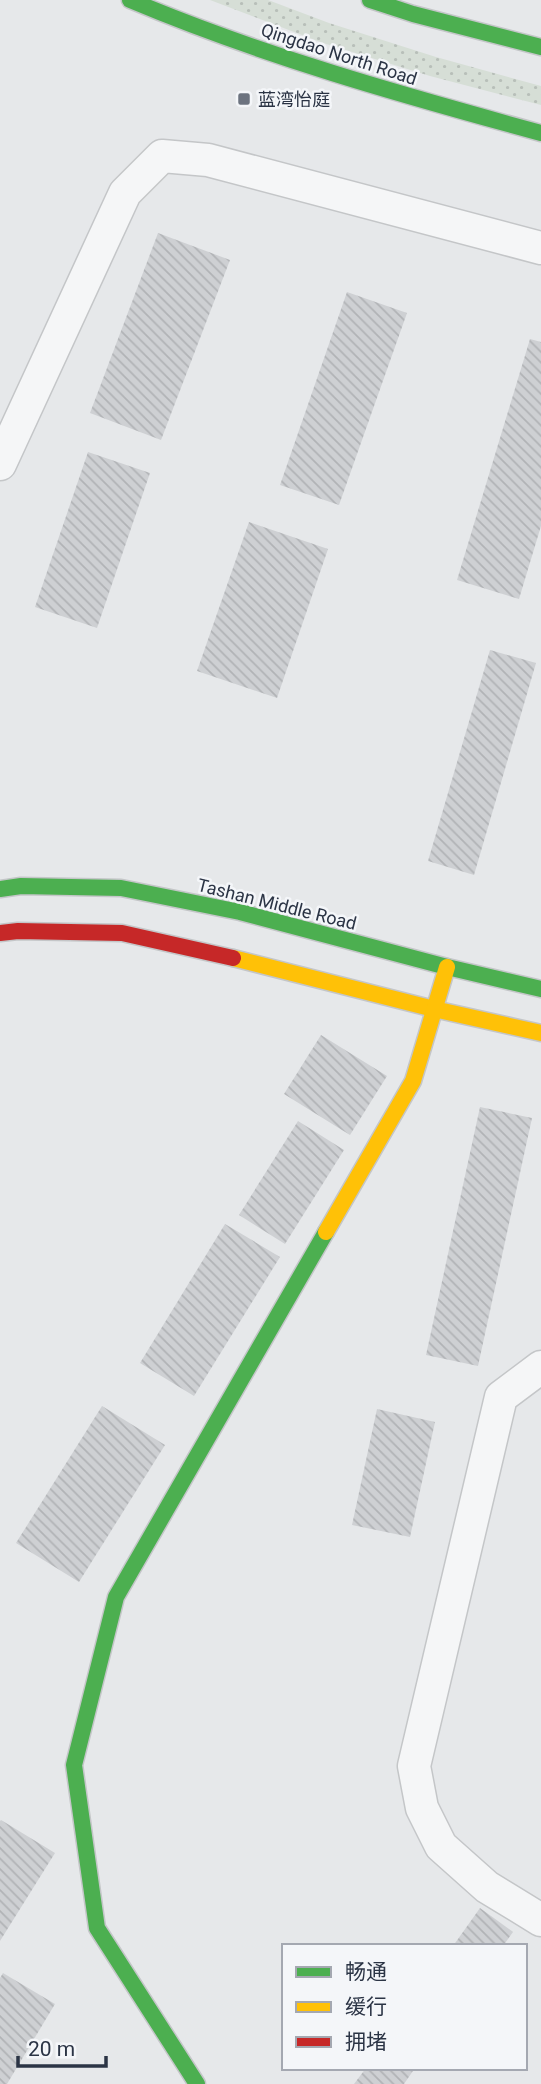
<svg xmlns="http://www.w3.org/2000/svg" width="541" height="2084" font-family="Roboto,'Noto Sans SC',sans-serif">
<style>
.grass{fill:url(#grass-dots)}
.building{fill:url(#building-back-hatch)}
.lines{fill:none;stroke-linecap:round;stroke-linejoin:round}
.street-casing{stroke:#c4c6c8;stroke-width:35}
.fast-casing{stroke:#c4c6c8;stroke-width:19}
.slow-casing{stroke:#c4c6c8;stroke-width:19}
.jam-casing{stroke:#c4c6c8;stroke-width:19}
.street{stroke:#f5f6f7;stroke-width:32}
.fast{stroke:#4caf50;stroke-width:16}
.slow{stroke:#ffc107;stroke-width:16}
.jam{stroke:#c62828;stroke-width:16}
.poi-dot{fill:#6c737f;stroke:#f4f6f9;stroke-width:2.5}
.labels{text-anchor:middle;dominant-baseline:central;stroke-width:5;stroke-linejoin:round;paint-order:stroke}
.street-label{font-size:18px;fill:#2b3445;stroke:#f4f6f9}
.poi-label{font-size:18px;fill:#2b3445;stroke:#f4f6f9;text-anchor:start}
</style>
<defs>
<pattern id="grass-dots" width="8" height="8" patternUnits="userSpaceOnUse" patternTransform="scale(1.75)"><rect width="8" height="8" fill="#d6ded6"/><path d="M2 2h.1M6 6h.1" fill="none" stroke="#b8bfb9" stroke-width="1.8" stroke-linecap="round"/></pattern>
<pattern id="building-back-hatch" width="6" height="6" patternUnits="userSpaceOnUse" patternTransform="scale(1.75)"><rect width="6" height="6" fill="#ced0d3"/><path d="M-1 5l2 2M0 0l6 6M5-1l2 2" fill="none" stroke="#b1b3b6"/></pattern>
</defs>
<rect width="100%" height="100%" fill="#e6e8ea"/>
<polygon class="grass" points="210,0 268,0 329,23 436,57 541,86 541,105 430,76 323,43"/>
<g class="building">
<polygon points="158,233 230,260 161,440 90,413"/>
<polygon points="347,292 407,313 339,505 280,485"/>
<polygon points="530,339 541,342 541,526 519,599 457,580"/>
<polygon points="88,452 150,473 97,628 35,607"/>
<polygon points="249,522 328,549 277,698 197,671"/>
<polygon points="490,650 536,663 474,875 428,861"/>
<polygon points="321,1035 387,1076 350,1135 284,1094"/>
<polygon points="480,1107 532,1118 478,1366 426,1355"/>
<polygon points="298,1121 344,1150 285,1244 239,1215"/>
<polygon points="225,1224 280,1257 194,1396 140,1363"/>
<polygon points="102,1406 165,1445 79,1582 16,1543"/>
<polygon points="377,1409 435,1422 410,1537 352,1525"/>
<polygon points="1,1820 55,1853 0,1941 0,1821"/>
<polygon points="480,1908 513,1932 503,1946 453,1946"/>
<polygon points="3,1973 55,2004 7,2084 0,2084 0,1978"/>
<polygon points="366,2068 415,2068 404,2084 354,2084"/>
</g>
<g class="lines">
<defs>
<g id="street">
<polyline points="0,464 125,193 162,156 208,160 541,248"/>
<polyline points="541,1367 501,1397 414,1766 422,1808 441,1846 487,1887 541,1920"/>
</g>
<g id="fast">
<path d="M 130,0 C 263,56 402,95 541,133"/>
<polyline points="370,0 413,14 541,47"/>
<polyline points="0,889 21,886 121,888 240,912 447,967 541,989"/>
<polyline points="197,2084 97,1928 74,1765 116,1597 326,1232"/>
</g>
<g id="slow">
<polyline points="233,958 434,1009 541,1033"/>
<polyline points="326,1232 413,1081 447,967"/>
</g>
<polyline id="jam" points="0,933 18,931 122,933 233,958"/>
</defs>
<use href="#street" class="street-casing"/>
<use href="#fast" class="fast-casing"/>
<use href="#slow" class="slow-casing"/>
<use href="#jam" class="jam-casing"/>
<use href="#street" class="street"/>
<use href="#fast" class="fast"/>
<use href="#slow" class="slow"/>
<use href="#jam" class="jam"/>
</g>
<rect class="poi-dot" x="237" y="92" width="14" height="14" rx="3.5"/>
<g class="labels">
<g class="street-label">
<text transform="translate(339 54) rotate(18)">Qingdao North Road</text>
<text transform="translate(277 904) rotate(14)">Tashan Middle Road</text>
</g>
<g class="poi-label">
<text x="258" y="99">蓝湾怡庭</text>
</g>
</g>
<rect x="282" y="1944" width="245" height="126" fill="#f4f6f9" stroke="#a4a8b1" stroke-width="2"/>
<rect x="296" y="1967" width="35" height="10" fill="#4caf50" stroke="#a4a8b1" stroke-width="2"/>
<text x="345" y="1979" font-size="21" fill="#2b3445">畅通</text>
<rect x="296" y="2002" width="35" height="10" fill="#ffc107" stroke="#a4a8b1" stroke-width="2"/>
<text x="345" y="2014" font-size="21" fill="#2b3445">缓行</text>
<rect x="296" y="2037" width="35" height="10" fill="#c62828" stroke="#a4a8b1" stroke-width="2"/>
<text x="345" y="2049" font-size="21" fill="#2b3445">拥堵</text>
<path d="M18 2056v10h88v-10" fill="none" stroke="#2b3445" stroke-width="3.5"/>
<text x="28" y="2056" font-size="21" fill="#2b3445" stroke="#f4f6f9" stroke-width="5" paint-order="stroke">20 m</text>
</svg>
